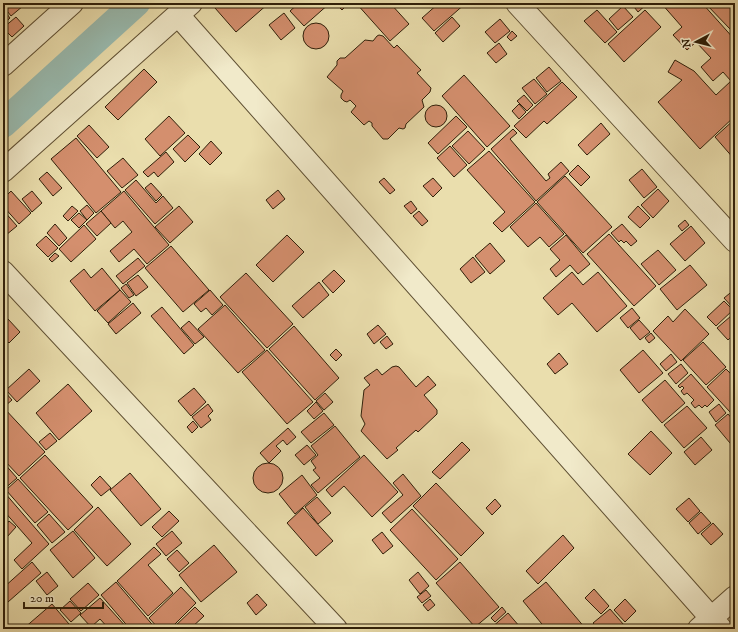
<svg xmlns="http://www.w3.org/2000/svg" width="738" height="632" font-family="'IM FELL DW Pica',serif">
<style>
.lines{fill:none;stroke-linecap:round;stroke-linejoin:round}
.canal{stroke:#99bbb0;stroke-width:28}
.building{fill:#d48f6e;stroke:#2f1f09}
.minor-casing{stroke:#5e4f32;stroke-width:24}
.minor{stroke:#f1eaca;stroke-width:22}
</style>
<rect width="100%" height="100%" fill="#eadead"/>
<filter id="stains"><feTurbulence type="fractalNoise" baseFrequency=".005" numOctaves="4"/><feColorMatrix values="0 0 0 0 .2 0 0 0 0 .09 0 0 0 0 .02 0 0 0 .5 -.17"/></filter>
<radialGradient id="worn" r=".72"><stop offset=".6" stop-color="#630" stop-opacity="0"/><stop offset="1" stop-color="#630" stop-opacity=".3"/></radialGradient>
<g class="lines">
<polyline class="canal" points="3,124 136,3"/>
</g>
<g class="building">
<polygon points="8,3 21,3 23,6 11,16 4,7"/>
<polygon points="221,3 269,3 236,32 215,8"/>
<polygon points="299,3 330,3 304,26 290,11"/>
<polygon points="335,3 349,3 342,10"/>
<polygon points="356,3 390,3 409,24 390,41"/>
<polygon points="439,3 466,3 434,31 422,18"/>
<polygon points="631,3 648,3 638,12"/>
<polygon points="661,3 702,3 735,40 735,116 700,149 658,102 682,80 668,72 675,60 694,71 716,95 731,81 723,72 713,81 701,67 711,58 696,42 687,50 673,35 682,27"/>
<polygon points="705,3 735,3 735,24 730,29"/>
<polygon points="623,6 633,17 618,30 609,19"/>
<polygon points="3,9 10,18 3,25"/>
<polygon points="597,10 617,32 605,43 584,21"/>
<polygon points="645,10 661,27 624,62 608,44"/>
<polygon points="284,13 295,28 281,40 269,25"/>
<polygon points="16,17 24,26 12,37 3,28"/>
<polygon points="452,17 460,26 443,42 435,33"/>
<polygon points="500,19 510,31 495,43 485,32"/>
<circle cx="316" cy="36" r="13"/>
<polygon points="735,26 735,35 731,30"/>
<polygon points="512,31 517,36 511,41 507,37"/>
<polygon points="379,35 383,36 394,48 397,45 421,70 417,73 431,88 430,92 422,100 424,107 406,124 405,128 403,129 399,128 388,139 383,139 372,126 372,123 369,121 364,125 351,112 356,106 350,100 347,102 344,101 341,98 341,95 343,91 327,77 337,65 337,61 340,58 345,58 365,40 373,41 377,36"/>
<polygon points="499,43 507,54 496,63 487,53"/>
<polygon points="549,67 561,81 547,92 536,78"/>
<polygon points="144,69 157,82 118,120 105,107"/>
<polygon points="464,75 510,126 487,147 442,96"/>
<polygon points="534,79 547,94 535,104 522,88"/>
<polygon points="562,82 577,97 547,124 544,121 526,138 514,126"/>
<polygon points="524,95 533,105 527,111 517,101"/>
<polygon points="519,104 526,112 519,119 512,111"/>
<circle cx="436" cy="116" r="11"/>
<polygon points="169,116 185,133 160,156 145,139"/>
<polygon points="456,116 467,127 438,154 428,143"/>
<polygon points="735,119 735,160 715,137"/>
<polygon points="601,123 610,134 587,155 578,145"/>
<polygon points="89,125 109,147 97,158 77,136"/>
<polygon points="513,129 517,133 510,139 546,181 550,178 548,174 561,162 569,171 536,201 491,149"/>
<polygon points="468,131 485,149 469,164 452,146"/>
<polygon points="188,135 200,147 185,162 173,149"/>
<polygon points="76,138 121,192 96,213 51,159"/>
<polygon points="211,141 222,153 210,165 199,154"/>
<polygon points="450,146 467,165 454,177 437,158"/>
<polygon points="489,151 535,202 502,232 493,223 505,212 467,170"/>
<polygon points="166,152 174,162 158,177 154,172 148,177 143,172"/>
<polygon points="123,158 138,175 122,188 107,171"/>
<polygon points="578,165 590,177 581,186 569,174"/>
<polygon points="642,169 657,187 644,198 629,180"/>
<polygon points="47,172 62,188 53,196 39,179"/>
<polygon points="565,176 612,227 583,253 537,202"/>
<polygon points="384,178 395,190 390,194 379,182"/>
<polygon points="433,178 442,188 433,197 423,186"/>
<polygon points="136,180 156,203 163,196 173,208 155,224 125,190"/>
<polygon points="151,183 162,195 156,201 145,188"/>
<polygon points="658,189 669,201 653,218 641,205"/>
<polygon points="278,190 285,199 273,209 266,200"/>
<polygon points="11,191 31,213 19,224 3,206 3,199"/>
<polygon points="32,191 42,203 32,212 22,199"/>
<polygon points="124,191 169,245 147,264 134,249 119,262 110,251 132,232 123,221 115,228 101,211"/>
<polygon points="411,201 417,209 411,214 404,206"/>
<polygon points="536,203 564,234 549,247 540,237 528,247 510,227"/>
<polygon points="87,205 94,213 87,220 80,211"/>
<polygon points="72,206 78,211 68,221 63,216"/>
<polygon points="179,206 193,222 170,243 155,227"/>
<polygon points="638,206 650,218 640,228 628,217"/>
<polygon points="3,210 17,226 6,235 3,232"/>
<polygon points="101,211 111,223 97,236 86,224"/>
<polygon points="419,211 428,221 422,226 413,216"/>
<polygon points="79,213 87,220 79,228 71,220"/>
<polygon points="685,220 689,225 682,231 678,226"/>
<polygon points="55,224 67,238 59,246 47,233"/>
<polygon points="622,224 637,241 631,246 626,241 624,243 621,240 619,242 611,233"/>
<polygon points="84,225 96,239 71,262 59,249"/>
<polygon points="691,226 705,243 685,261 670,244"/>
<polygon points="609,234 656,286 634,306 587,254"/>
<polygon points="287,235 304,252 273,282 256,265"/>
<polygon points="566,235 590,264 578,274 570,265 556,277 550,269 560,260 550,249"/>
<polygon points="46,236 58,248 48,257 36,245"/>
<polygon points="490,243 505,261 490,274 475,256"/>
<polygon points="171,246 209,290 183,312 145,268"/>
<polygon points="658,250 676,270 659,285 641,264"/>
<polygon points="55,253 59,256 52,262 49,259"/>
<polygon points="473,257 485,272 471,283 460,269"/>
<polygon points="138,258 145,266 123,284 116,276"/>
<polygon points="690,265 707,285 677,310 660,289"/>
<polygon points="102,268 120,290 95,311 70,281 84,269 91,278"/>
<polygon points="334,270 345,281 333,293 322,281"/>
<polygon points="572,272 583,285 598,272 627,306 597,332 572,303 558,315 543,298"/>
<polygon points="246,273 293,324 267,348 220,297"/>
<polygon points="138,275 148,287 136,296 127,283"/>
<polygon points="319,282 329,295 303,318 292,306"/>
<polygon points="126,284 134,295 129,298 121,288"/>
<polygon points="735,289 735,308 734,309 724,298"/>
<polygon points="120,290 131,302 108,323 97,311"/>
<polygon points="210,290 223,305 212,315 206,308 201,312 194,304"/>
<polygon points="724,301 733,310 716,326 707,317"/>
<polygon points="133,303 141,313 116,334 108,324"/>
<polygon points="225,305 265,350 238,373 198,329"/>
<polygon points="162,307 194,345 184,354 151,316"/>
<polygon points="632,308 640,318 628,328 620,318"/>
<polygon points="685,309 709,334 681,361 653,331 668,316 673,322"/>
<polygon points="731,316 735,320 735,333 728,340 717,328"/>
<polygon points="8,319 20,332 9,343 3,337 3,323"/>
<polygon points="639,320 650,332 640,340 630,328"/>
<polygon points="189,321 204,337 195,344 181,328"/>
<polygon points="378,325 386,334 374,344 367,334"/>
<polygon points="294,326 339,378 315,400 269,349"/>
<polygon points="651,333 655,338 649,343 645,338"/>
<polygon points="387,336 393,344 386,349 380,342"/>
<polygon points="703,342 726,367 706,385 683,360"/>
<polygon points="336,349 342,355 336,361 330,355"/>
<polygon points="267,350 313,402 287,424 242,372"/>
<polygon points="643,350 663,373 639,393 620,370"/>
<polygon points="559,353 568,364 555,374 547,364"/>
<polygon points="671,354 677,362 666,371 660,364"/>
<polygon points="681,364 688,373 676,384 668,374"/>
<polygon points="396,366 399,367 416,387 428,376 436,385 424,395 437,410 437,414 418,432 416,430 396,448 398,450 387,459 361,431 365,424 361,416 364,390 370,385 364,378 377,369 382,375 392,367"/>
<polygon points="29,369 40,381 17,402 6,390"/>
<polygon points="726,369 735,378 735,408 730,412 707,387"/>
<polygon points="691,374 714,400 707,407 705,405 702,408 699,405 695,408 691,403 694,400 687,393 684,395 681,391 684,388 682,386 680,388 678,386"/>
<polygon points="665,380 685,403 662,423 642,400"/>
<polygon points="68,384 92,411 59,440 36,413"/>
<polygon points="194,388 206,402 191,416 178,401"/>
<polygon points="5,392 12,400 5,406 3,404 3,394"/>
<polygon points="325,393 333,402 324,410 316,401"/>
<polygon points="316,402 323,411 314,419 307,411"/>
<polygon points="208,404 213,411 208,416 211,420 201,428 192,417"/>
<polygon points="719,404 726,413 716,422 709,412"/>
<polygon points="687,406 707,428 684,448 664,425"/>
<polygon points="3,407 45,452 19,476 3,459"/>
<polygon points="735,410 735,418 734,418 731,414"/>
<polygon points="324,413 334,425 311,443 301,432"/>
<polygon points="728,414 735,422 735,449 715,425"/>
<polygon points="193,421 198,427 192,433 187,427"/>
<polygon points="335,426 360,457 318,493 311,485 320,478 313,470 316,468 311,461 318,455 311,446"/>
<polygon points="288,428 296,437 287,445 283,440 276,446 281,451 269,463 260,453"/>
<polygon points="651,431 672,453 650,475 628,454"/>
<polygon points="50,433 57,441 46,450 39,442"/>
<polygon points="701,437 712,450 695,465 684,452"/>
<polygon points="462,442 470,450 440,479 432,472"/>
<polygon points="307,445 316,455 304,465 295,455"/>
<polygon points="45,455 93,507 68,530 20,478"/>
<polygon points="364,455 398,492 372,517 344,486 332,497 326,490"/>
<polygon points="3,462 17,478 3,490"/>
<circle cx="268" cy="478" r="15"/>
<polygon points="130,473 161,509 141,526 110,490"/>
<polygon points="403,474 421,496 391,523 382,513 403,495 393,483"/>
<polygon points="302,475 317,495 295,514 279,494"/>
<polygon points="100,476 111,488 101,496 91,485"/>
<polygon points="18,479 48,512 35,523 6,490"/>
<polygon points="436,483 484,533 461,556 413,506"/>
<polygon points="4,492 49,544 22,569 14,560 32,543 3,510"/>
<polygon points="317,497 331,513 318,524 305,507"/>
<polygon points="689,498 700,511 688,522 676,509"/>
<polygon points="495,499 501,506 492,515 486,508"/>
<polygon points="98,507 131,544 107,566 74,530"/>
<polygon points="303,508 333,541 316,556 287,523"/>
<polygon points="412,509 458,559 436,580 390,530"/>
<polygon points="169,511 179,521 162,537 152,527"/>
<polygon points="701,512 711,523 698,534 689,523"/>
<polygon points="49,514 65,532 52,543 37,525"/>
<polygon points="9,521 16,527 7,537 3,534 3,528"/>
<polygon points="713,523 723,534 711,545 701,534"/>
<polygon points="73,531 95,558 73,578 50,550"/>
<polygon points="172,531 182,543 166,556 156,544"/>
<polygon points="382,532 393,546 383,554 372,540"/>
<polygon points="563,535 574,548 538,584 526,571"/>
<polygon points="214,545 237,572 201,602 179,575"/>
<polygon points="154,547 161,554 148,565 173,593 148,616 117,581"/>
<polygon points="177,550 189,563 179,572 167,559"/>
<polygon points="3,560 7,566 3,569"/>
<polygon points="32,562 41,573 8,602 3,597 3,588"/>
<polygon points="460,562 499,607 475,627 436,583"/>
<polygon points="47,572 58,586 47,595 36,581"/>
<polygon points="418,572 429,586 420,594 409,580"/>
<polygon points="116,582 156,629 130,629 101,595"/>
<polygon points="546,582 586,629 546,629 523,601"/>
<polygon points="88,583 99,595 81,611 70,599"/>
<polygon points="181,587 196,603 170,629 159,629 149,618"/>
<polygon points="594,589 609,606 601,614 585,598"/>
<polygon points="426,590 431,596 422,603 417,597"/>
<polygon points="257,594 267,605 256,615 247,603"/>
<polygon points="100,598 128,629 109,629 100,619 91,627 80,615"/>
<polygon points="430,599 435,605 428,611 423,605"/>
<polygon points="625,599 636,611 625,622 614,610"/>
<polygon points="70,601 81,613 71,622 60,610"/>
<polygon points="52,604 69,624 64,629 23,629"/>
<polygon points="195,607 204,616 190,629 172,629"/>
<polygon points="502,607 506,612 495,622 491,618"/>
<polygon points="610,609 624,625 619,629 599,629 593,623"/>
<polygon points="508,613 520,627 517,629 490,629"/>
<polygon points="482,624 486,629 476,629"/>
</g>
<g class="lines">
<defs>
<g id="minor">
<polyline points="517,3 735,241"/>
<polyline points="178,15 721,629"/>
<polyline points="3,65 72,3"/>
<polyline points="3,171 191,3"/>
<polyline points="3,272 336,629"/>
<polyline points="699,629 735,597"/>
</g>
</defs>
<use href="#minor" class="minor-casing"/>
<use href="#minor" class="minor"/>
</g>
<rect width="738" height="632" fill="none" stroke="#eadead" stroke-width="16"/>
<rect x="4" y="4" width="730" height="624" fill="none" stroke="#2f1f09" stroke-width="2"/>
<rect x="8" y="8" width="722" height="616" fill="none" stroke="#2f1f09"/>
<g transform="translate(696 42) rotate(263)" stroke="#f1eaca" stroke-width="3" paint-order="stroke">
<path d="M0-3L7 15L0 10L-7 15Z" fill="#2f1f09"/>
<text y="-6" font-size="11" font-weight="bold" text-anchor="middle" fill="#2f1f09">N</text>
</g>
<path d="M24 602v6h79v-6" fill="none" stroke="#2f1f09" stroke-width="2"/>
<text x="30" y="602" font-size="12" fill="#2f1f09" stroke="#f1eaca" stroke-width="3" paint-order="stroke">20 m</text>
<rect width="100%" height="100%" filter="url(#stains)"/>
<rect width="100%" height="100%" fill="url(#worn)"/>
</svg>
